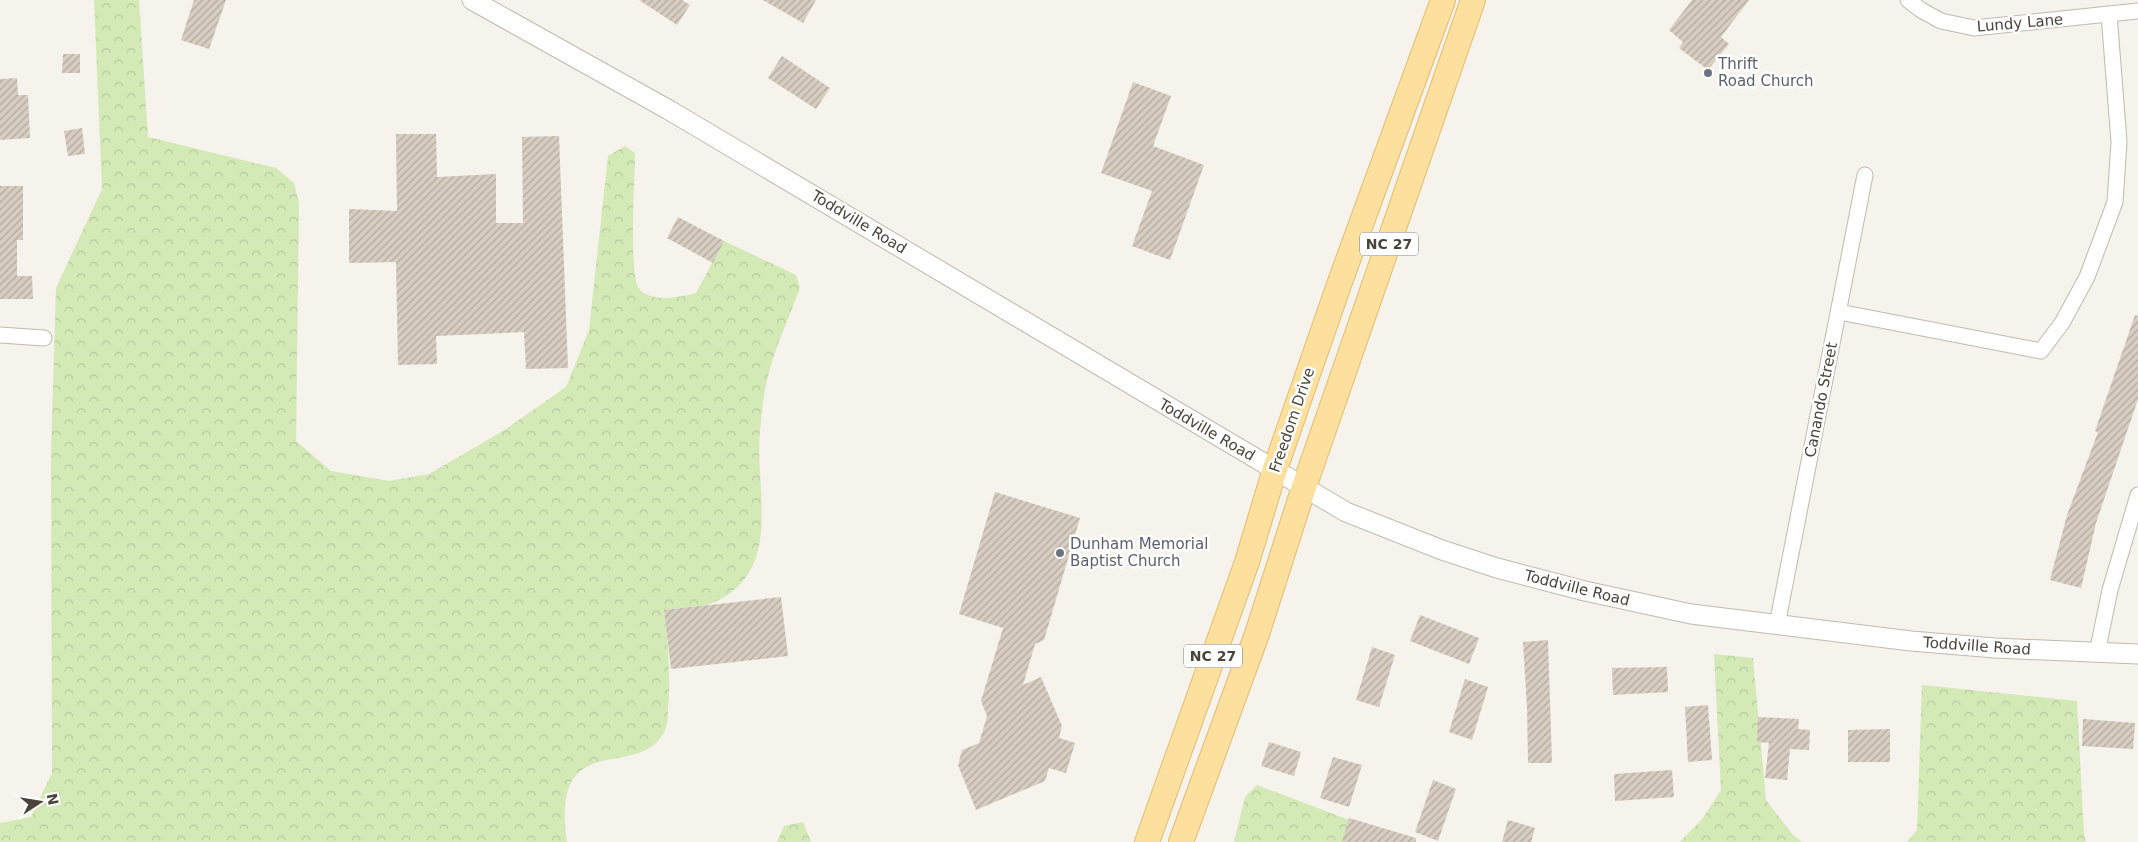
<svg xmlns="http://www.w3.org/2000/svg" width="2138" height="842" font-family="'DejaVu Sans',sans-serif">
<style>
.forest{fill:url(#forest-crowns)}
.building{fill:url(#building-hatch)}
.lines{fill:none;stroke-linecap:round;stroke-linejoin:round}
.minor-casing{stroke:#c1baae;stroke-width:17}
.tertiary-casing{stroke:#c1baae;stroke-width:21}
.primary-casing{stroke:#e3bc6c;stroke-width:26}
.minor{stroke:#fff;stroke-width:15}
.tertiary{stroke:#fff;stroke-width:19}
.primary{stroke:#fddf9e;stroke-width:24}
.worship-dot{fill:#6b7280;stroke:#fff;stroke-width:2}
.labels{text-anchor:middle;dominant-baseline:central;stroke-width:5;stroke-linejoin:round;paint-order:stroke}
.shield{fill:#fff;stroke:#807b74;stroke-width:1}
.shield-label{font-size:14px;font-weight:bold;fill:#4a4339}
.street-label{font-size:15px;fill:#4a4339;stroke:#fff}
.worship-label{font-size:15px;fill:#5b616d;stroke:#fff;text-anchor:start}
</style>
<defs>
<pattern id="forest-crowns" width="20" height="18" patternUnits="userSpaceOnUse" patternTransform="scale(1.25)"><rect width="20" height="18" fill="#d3e9b6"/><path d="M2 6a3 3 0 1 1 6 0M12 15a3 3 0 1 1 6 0" fill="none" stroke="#b7c99d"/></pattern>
<pattern id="building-hatch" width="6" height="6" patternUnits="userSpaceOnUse" patternTransform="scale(1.25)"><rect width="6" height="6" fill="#d7cec1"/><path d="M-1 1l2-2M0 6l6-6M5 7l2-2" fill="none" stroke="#b0a99e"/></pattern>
</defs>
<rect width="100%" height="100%" fill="#f6f2ec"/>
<g class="forest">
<path d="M 94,0 L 139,0 L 148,137 L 276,168 L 294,183 L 299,204 L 296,441 L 331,471 L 389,481 L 429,474 L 503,431 L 566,387 L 589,330 L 608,156 L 625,146 L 635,153 C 635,177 629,271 638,287 C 648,304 682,297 696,293 L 724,241 L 796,275 L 800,288 C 789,318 774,349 767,381 C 763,396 762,414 760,430 C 754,493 786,573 710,604 C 697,609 678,608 664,610 C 668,644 671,675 668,709 C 668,715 668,723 666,728 C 643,785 549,722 567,842 L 0,842 L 0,823 L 31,817 L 52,773 L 51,452 L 56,288 L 102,189 Z"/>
<polygon points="1714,654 1753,658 1766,800 1793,835 1802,842 1680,842 1703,818 1721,790"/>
<polygon points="1922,685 2077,701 2084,835 2086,842 1907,842 1917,830"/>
<polygon points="1257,785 1407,842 1234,842 1245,797"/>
<polygon points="803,822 811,842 777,842 784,826"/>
</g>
<g class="building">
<polygon points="194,0 226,0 209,49 181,40"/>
<polygon points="639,0 682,0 690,5 677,25"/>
<polygon points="763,0 816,0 803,23"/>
<polygon points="1692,0 1749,0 1721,37 1729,44 1708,70 1679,48 1683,42 1669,30"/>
<polygon points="63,54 80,54 80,73 62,73"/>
<polygon points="782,56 830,88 816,109 768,78"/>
<polygon points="17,78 18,95 28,95 30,138 0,140 0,79"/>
<polygon points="1133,82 1171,96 1153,146 1204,165 1170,260 1132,246 1152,191 1101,173"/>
<polygon points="82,128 85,154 68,156 64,131"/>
<polygon points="396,134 436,134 437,177 496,174 496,223 523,223 522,137 559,136 568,368 526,369 524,332 436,336 437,364 398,365 396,262 349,263 349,209 397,211"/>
<polygon points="0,186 23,186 23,240 17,240 17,276 32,276 33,299 0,299"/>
<polygon points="678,217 724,241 713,263 667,238"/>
<polygon points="2135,315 2138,316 2138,399 2096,523 2081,588 2050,580 2067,515 2098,432 2095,431"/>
<polygon points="995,492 1080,518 1044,640 1035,644 1023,685 1041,677 1062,726 1059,738 1075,743 1066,773 1049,768 1045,781 976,810 958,765 962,750 979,743 987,716 981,701 1003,628 959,614"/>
<polygon points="781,597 788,656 671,669 664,610"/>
<polygon points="1420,615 1479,638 1469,664 1410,641"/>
<polygon points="1548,640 1552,763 1528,763 1527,708 1523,642"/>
<polygon points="1372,647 1395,655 1379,707 1356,700"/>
<polygon points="1667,667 1668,692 1613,695 1612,668"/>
<polygon points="1465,679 1488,687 1472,740 1449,732"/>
<polygon points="1708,705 1712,760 1688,762 1685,707"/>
<polygon points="1758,717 1799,719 1798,729 1810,730 1809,750 1790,749 1787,780 1765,778 1769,743 1757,742"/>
<polygon points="2083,719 2135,723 2133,749 2082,746"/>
<polygon points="1890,729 1890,762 1848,762 1848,730"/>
<polygon points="1269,742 1301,752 1294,776 1261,766"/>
<polygon points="1333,757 1362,765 1349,807 1320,798"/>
<polygon points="1672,770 1674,797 1615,801 1614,774"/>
<polygon points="1433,780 1456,789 1438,841 1415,832"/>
<polygon points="1349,818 1416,838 1416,842 1342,842"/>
<polygon points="1508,820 1535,828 1531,842 1502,842"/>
</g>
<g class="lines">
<defs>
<g id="minor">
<polyline points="1908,0 1921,10 1941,21 1974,28 2138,11"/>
<polyline points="1839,312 2041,351 2062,323 2087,277 2115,202 2119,142 2109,14"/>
<polyline points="0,335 44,338"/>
<polyline points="1777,625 1865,175"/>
<polyline points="2097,653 2110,590 2138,495"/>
</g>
<polyline id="tertiary" points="472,0 669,110 1346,512 1442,550 1497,568 1585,591 1691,614 1911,641 1995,648 2138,654"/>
<g id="primary">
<polyline points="1147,842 1247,562 1275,469 1341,279 1443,0"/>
<polyline points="1181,842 1257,634 1304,487 1473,0"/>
</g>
</defs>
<use href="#minor" class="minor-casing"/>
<use href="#tertiary" class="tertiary-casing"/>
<use href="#primary" class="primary-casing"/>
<use href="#minor" class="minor"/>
<use href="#tertiary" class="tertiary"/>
<use href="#primary" class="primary"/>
</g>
<g class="worship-dot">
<circle cx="1708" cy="73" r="5"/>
<circle cx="1060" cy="553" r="5"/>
</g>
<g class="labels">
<g class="shield">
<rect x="1360" y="232.5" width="58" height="23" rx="4"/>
<rect x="1184" y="644.5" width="58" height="23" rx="4"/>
</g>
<g class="shield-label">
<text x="1389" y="244">NC 27</text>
<text x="1213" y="656">NC 27</text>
</g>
<g class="street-label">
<text transform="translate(2020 23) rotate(-5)">Lundy Lane</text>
<text transform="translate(859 222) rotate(31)">Toddville Road</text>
<text transform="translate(1821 400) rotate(-79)">Canando Street</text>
<text transform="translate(1292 420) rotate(-71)">Freedom Drive</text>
<text transform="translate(1207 430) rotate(30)">Toddville Road</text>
<text transform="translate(1577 588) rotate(14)">Toddville Road</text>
<text transform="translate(1977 646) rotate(4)">Toddville Road</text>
</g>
<g class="worship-label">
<text x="1718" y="64">Thrift<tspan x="1718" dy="17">Road Church</tspan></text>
<text x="1070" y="544">Dunham Memorial<tspan x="1070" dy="17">Baptist Church</tspan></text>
</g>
</g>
<g transform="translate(40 802) rotate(78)" stroke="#ffffff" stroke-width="4" paint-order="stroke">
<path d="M0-4L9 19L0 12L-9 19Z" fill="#4a4339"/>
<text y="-8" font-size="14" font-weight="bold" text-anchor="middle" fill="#4a4339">N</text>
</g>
</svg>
